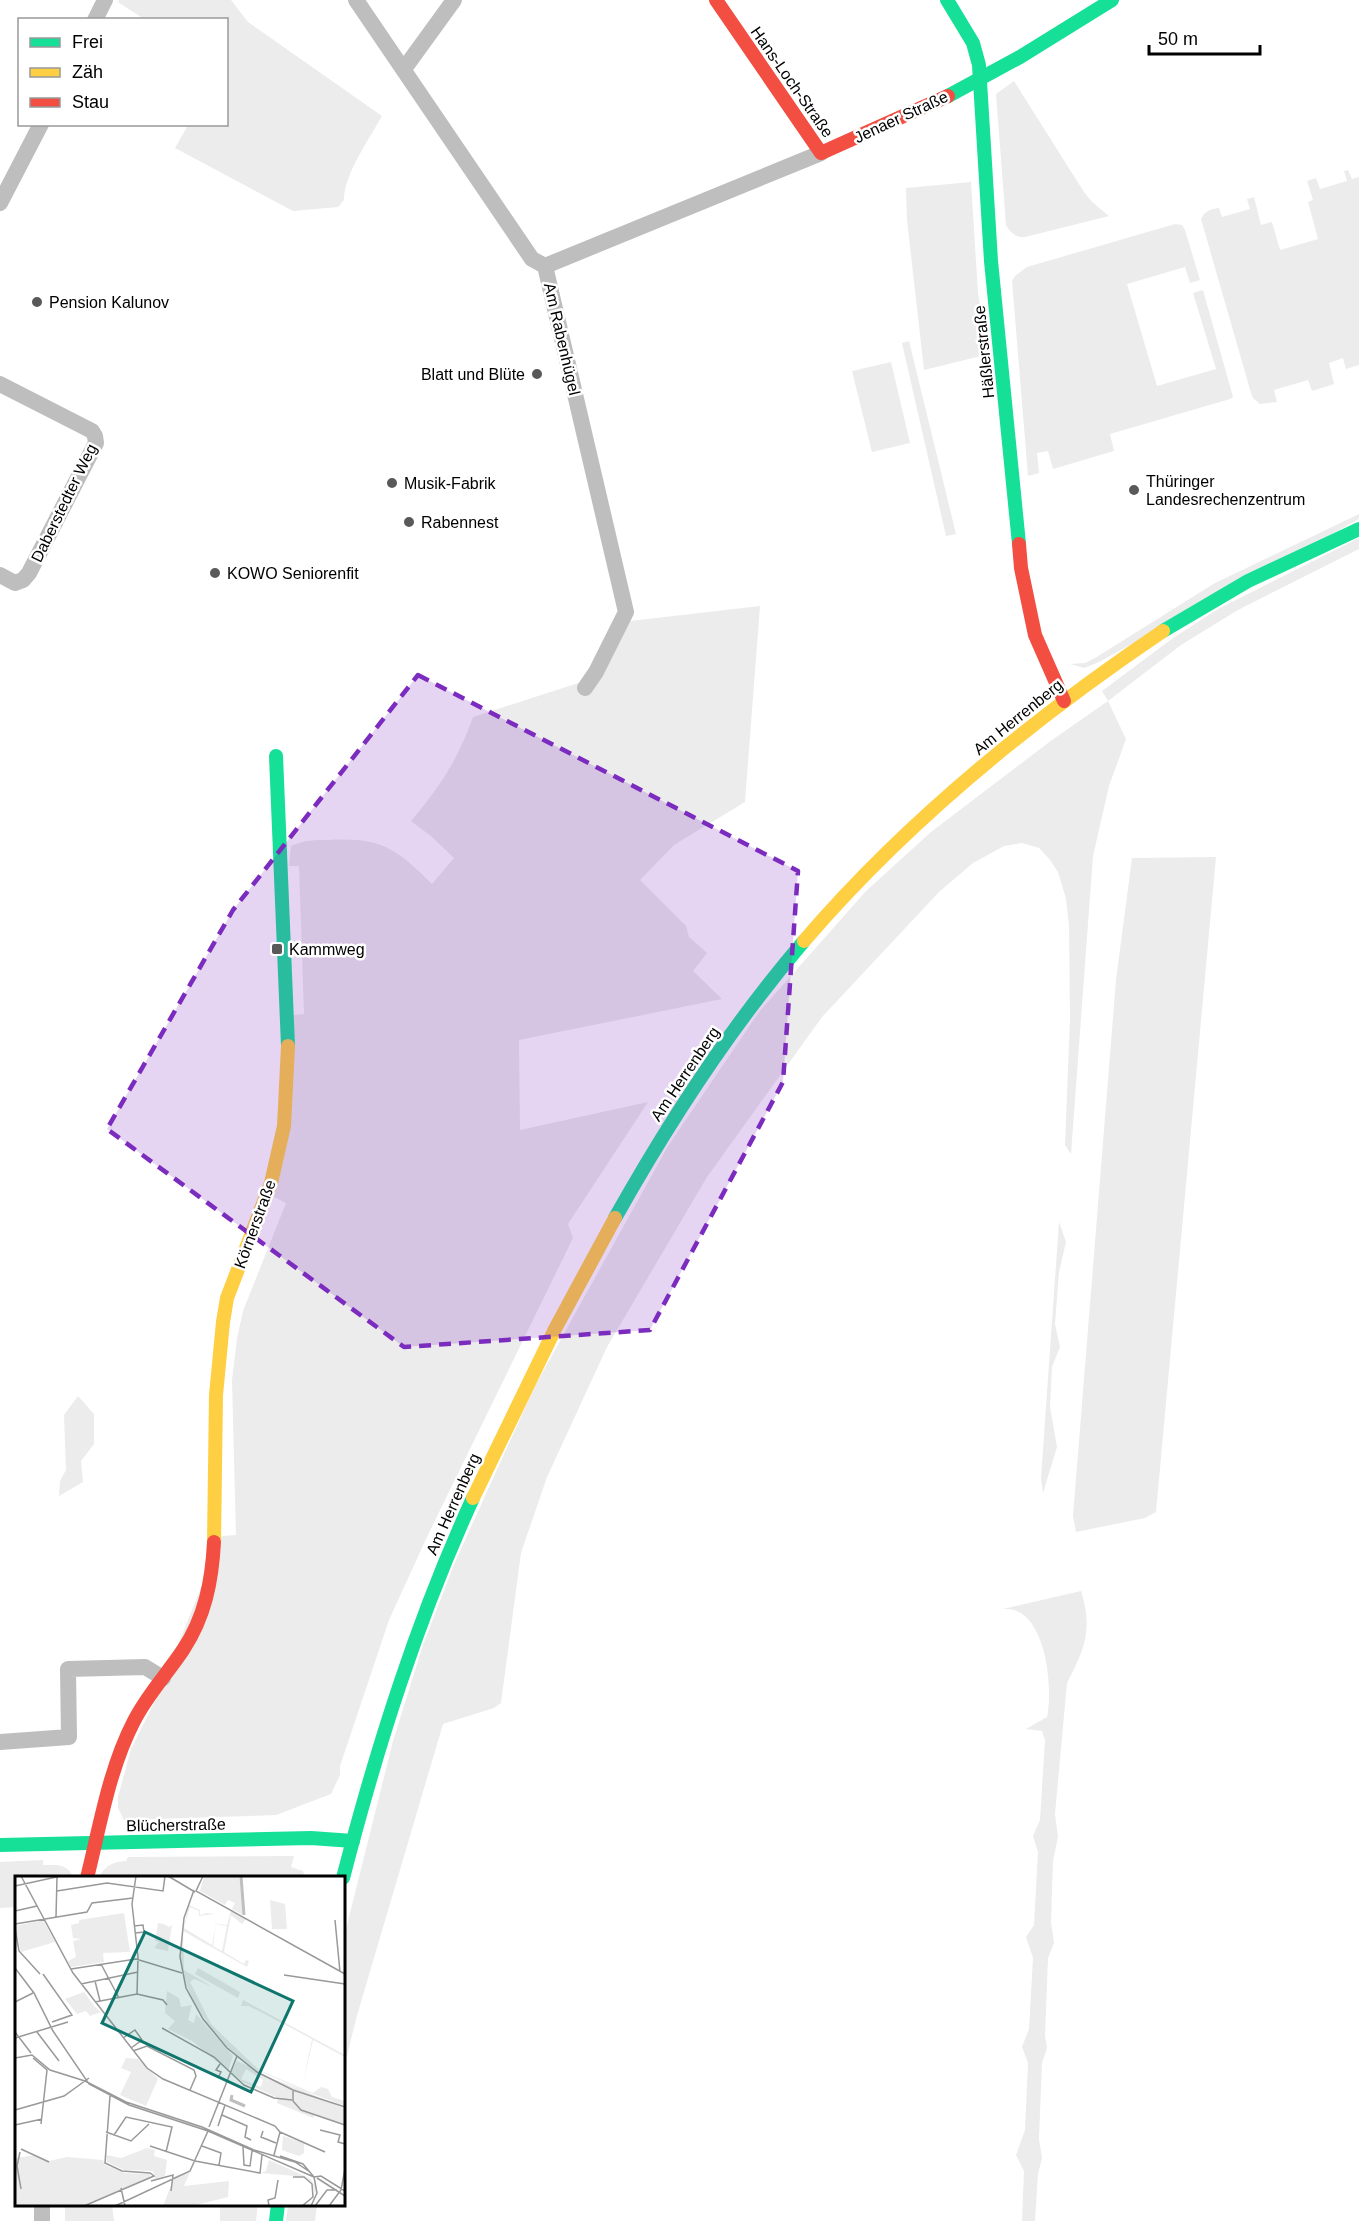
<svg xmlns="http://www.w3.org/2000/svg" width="1359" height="2221" font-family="Arial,sans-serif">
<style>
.green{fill:#ececec}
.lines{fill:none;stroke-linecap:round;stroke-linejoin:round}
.street{stroke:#bebebe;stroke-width:16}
.fast{stroke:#16e098;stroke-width:14}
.slow{stroke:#ffcf43;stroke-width:14}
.jam{stroke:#f24e42;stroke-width:14}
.marked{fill:#7b2cbf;fill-opacity:0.2;stroke:#7b2cbf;stroke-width:4.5;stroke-dasharray:12 8;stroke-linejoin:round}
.poi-dot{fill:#595959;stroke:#fff;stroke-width:2}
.labels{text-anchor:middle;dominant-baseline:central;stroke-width:5;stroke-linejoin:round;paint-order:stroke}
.street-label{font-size:16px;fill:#000;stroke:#fff}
.poi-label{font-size:16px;fill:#000;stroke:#fff;text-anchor:start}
.inset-river{fill:none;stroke:#bfbfbf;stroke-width:3}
.inset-road{fill:none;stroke:#999;stroke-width:1.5}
.view{fill:#0f766e;fill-opacity:0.15;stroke:#0f766e;stroke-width:3}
.inset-edge{fill:none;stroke:#000;stroke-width:3}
</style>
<rect width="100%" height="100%" fill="#fff"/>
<g class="green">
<path d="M 119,0 L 231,0 L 248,22 L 382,116 C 370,138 344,174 344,200 L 338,207 L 293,211 L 175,148 L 188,125 L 226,124 L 226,20 L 144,19 L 118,2 Z"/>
<path d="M 1014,81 L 1084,192 L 1092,202 L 1109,216 L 1025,237 C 1016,238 1011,233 1006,225 L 996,94 Z"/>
<path d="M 1348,170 L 1352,179 L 1359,177 L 1359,365 L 1346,369 L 1343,358 L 1329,363 L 1334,384 L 1312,391 L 1308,380 L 1274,390 L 1277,402 L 1260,404 L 1253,398 L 1251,393 L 1201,219 C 1205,211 1210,209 1219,208 L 1222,217 L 1250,209 L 1247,199 L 1254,197 L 1261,225 L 1272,222 L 1280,250 L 1318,239 L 1308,202 L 1313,200 L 1307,181 L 1316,178 L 1320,189 L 1347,181 L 1344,171 Z"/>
<polygon points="971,182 978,293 989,354 924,370 907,220 906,188"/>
<polygon points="1175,224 1182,225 1185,230 1200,280 1190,283 1185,267 1127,284 1157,386 1216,369 1193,293 1203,290 1233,397 1230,399 1110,434 1114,451 1053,469 1048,451 1037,453 1039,473 1028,476 1012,281 1015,276 1027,267"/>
<polygon points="909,341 956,534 946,536 902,343"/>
<polygon points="891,362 910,443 872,452 852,371"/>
<polygon points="1359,514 1359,519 1099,662 1084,668 1070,664 1085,663 1095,658 1215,583"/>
<polygon points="1359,538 1359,549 1238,610 1181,645 1108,701 1126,739 1109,786 1093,856 1071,1154 1065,1145 1070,1019 1069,926 1066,899 1058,872 1050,860 1039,848 1022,843 1004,846 973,863 939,892 822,1017 707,1177 607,1347 547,1477 521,1553 501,1703 494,1708 443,1724 356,2019 344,2068 344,1937 393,1741 423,1645 455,1562 535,1386 668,1146 759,1012 866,891 931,832 1052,740 1108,701 1102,691 1173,638 1218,609"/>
<path d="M 760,606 L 745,802 L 674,845 L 640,880 L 686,926 L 689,937 L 707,953 L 693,971 L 722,999 L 519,1040 L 520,1130 L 648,1102 L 568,1224 L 573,1238 L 426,1539 L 389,1620 L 340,1766 L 340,1775 L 331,1794 L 276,1815 L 124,1820 L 118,1808 L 118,1797 L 131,1749 L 156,1699 L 222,1536 L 236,1535 L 232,1380 L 237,1338 L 243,1311 L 286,1203 L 274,1197 L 294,1015 L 304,1014 L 299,866 L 289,866 L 291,846 C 304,840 315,840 328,840 C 381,837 396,848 432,884 L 454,858 L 432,837 L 411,821 C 440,787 458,759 473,717 L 603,675 L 630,621 Z"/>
<polygon points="1216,857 1156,1512 1145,1518 1076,1532 1073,1516 1116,980 1132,858"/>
<polygon points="1059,1222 1066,1242 1059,1272 1055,1324 1060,1347 1052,1367 1050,1407 1057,1447 1043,1493 1041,1478"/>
<polygon points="78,1396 94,1414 94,1444 81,1461 83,1482 59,1496 60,1481 66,1470 64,1415"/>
<path d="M 1081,1591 C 1093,1629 1085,1648 1067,1683 L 1055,1814 L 1058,1837 L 1053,1861 L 1051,1922 L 1054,1943 L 1048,1958 L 1045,2036 L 1047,2048 L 1042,2063 L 1039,2139 L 1042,2158 L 1038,2174 L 1035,2221 L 1022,2221 L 1024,2171 L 1016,2155 L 1025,2130 L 1028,2063 L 1022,2047 L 1029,2029 L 1033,1958 L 1026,1937 L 1034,1925 L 1038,1852 L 1033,1836 L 1040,1820 L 1045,1740 L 1042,1731 L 1026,1729 L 1047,1717 C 1053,1690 1047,1624 1017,1611 C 1013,1609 1007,1609 1003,1609 Z"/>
<path d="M 294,1856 L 291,1867 L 303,1871 L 305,1877 L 98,1878 C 106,1865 112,1862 126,1861 L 128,1857 Z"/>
<path d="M 43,1860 L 43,1865 C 57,1865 67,1863 73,1877 L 16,1878 L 16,1907 L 0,1908 L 0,1862 Z"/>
<polygon points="65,2205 112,2205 114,2221 65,2221"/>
<polygon points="220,2205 258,2205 256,2221 220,2221"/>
<polygon points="288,2205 317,2205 315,2221 286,2221"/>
</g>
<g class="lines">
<g class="street">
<polyline points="356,0 532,259 545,266 626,612 596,672 585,688"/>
<polyline points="95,20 105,0"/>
<polyline points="404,69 454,0"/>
<polyline points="0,203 41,124"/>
<polyline points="545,266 821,153"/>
<polyline points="0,384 92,431 95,436 96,443 29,573 23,580 15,583 0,575"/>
<polyline points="0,1742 69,1737 68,1669 145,1667 163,1678"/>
<polyline points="42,2221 42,2204"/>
</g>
<g class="fast">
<polyline points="947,0 973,43 979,65 991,261 1019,544"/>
<polyline points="948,96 1020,57 1112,0"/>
<polyline points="1163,631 1248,581 1359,529"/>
<polyline points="276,756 288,1046"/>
<path d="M 615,1218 C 670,1120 731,1026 804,941"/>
<polyline points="0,1845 311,1838 353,1841"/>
<path d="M 343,1878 C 377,1747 417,1620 473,1498"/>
<polyline points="276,2221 278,2204"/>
</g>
<g class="slow">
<path d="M 804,941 C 905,823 1034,718 1163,631"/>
<polyline points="473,1498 555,1329 615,1218"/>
<polyline points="214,1542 216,1395 223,1322 227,1298 271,1183 284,1126 288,1046"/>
</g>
<g class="jam">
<polyline points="716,0 821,153 948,96"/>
<polyline points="1019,544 1021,568 1035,635 1064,701"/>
<path d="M 87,1878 C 100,1826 109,1769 134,1721 C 147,1695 167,1674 183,1650 C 205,1617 212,1581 214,1542"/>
</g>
</g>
<path class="marked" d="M 418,675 L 798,871 L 783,1082 L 650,1330 L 404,1347 L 107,1129 L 233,910 Z"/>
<g class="poi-dot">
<circle cx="37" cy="302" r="6"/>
<circle cx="537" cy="374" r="6"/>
<circle cx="392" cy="483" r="6"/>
<circle cx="1134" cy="490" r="6"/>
<circle cx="409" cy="522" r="6"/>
<circle cx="215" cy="573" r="6"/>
<rect x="271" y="943" width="12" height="12" rx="3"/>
</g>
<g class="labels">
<g class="street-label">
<text transform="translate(792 82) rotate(55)">Hans-Loch-Straße</text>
<text transform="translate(901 117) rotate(-25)">Jenaer Straße</text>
<text transform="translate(562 339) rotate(77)">Am Rabenhügel</text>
<text transform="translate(984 352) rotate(-96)">Häßlerstraße</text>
<text transform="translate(64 503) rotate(-64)">Daberstedter Weg</text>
<text transform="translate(1018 717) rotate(-39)">Am Herrenberg</text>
<text transform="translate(685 1074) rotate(-56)">Am Herrenberg</text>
<text transform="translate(255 1224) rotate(-70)">Körnerstraße</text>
<text transform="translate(453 1504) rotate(-66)">Am Herrenberg</text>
<text transform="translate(176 1825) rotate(-1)">Blücherstraße</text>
</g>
<g class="poi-label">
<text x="49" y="302">Pension Kalunov</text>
<text x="525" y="374" text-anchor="end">Blatt und Blüte</text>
<text x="1146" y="481">Thüringer<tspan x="1146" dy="18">Landesrechenzentrum</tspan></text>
<text x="404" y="483">Musik-Fabrik</text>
<text x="421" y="522">Rabennest</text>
<text x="227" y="573">KOWO Seniorenfit</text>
<text x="289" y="949">Kammweg</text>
</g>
</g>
<g transform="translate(15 1876)">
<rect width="330" height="330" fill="#fff"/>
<path d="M 189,0 L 227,0 L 228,39 L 217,33 L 220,27 L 213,24 L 210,29 L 185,15 ZM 255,24 L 270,28 L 272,53 L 257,53 ZM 174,29 L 185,34 L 185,39 L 192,37 L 199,38 L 184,40 L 184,35 L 175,31 L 169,52 L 197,69 L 201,48 L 197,47 L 212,49 L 216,35 L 231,43 L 227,48 L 216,39 L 209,76 L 229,88 L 231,84 L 234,85 L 232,91 L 168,55 L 169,94 L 198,111 L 179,103 L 175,106 L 196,148 L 244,194 L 298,217 L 306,211 L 313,213 L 317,221 L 330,225 L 330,230 L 250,200 L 216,175 L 197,154 L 179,127 L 172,110 L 166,84 L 167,59 ZM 201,48 L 212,50 L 207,75 L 198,70 ZM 109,37 L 115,76 L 88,77 L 89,86 L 56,91 L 53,85 L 61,81 L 58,65 L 66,63 L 58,62 L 56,49 L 64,47 L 64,44 ZM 28,44 L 40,66 L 6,76 L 0,50 ZM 143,47 L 149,48 L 154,51 L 157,49 L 153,75 L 139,72 L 144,66 L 140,65 ZM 183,92 L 225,116 L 223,122 L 180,98 ZM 152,115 L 164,122 L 166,131 L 177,129 L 173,144 L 179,147 L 181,138 L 218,180 L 213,195 L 177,165 L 153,153 L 160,145 L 150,137 ZM 69,116 L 80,131 L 86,136 L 75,140 L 71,135 L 62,138 L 50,123 ZM 228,124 L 330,179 L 330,181 L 298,164 L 287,212 L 297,163 L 234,130 L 226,130 ZM 111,182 L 123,183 L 143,203 L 131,230 L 105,219 L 116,196 L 106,192 ZM 222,185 L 330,233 L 330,248 L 300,239 L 298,242 L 262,227 L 263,222 L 228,206 L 216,196 ZM 231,193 L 248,204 L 246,211 L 226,203 ZM 268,260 L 289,267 L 289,277 L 284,280 L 267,274 ZM 132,272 L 140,274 L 139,280 L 152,284 L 150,300 L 140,303 L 138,295 L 109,294 L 92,286 L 91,279 L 106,282 ZM 21,279 L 34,285 L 52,281 L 88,284 L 90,289 L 110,297 L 135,298 L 136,302 L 68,330 L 0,330 L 0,282 ZM 254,284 L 296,303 L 301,312 L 300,319 L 298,308 L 291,301 L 245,297 L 251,295 ZM 175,296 L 169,310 L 214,305 L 213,321 L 177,330 L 148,330 L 160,300 Z" fill="#ececec" fill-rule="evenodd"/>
<path class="inset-river" d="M 226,0 L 229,39M 217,219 L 216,224 L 230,230"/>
<path class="inset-road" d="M 6,0 L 58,97 L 132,192 L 148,203 L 260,250 L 265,256M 121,0 L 117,28 L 123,81 L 122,118M 153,0 L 180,16M 188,0 L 181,15 L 330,98M 0,10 L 46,0M 179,14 L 169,42 L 165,81 L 171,112 L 188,143 L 212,172 L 242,196 L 278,214 L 330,231M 42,15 L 92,7 L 148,15 L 150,0M 0,35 L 22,30M 41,41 L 42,1M 320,44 L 325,96M 0,48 L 72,36 L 77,27 L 118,22M 119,50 L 128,49 L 129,56 L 120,57M 0,52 L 4,75 L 25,98M 86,88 L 104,122M 0,92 L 19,117 L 38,155 L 74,208 L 114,229 L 193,255 L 299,301M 56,93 L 121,83 L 167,97M 28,98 L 57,139 L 37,146M 269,99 L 330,108M 80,105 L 85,125M 66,108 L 123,96M 0,126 L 18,117M 80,126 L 122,118 L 148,124 L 152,129M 147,152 L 199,181 L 229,209 L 259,222 L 277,224M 0,156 L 16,177 L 13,173M 22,156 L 44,185M 0,162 L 53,146M 108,162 L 120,154 L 127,164 L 116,172M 118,175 L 132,170 L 179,194 L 181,200 L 175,214M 0,182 L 17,179 L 35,194 L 70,205 L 111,226 L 187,251 L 239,274 L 280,286 L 295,296M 18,182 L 32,194 L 26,248M 203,202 L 206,196 L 201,194 L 205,188M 278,215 L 278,225 L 286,234 L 330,249M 0,234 L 49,220 L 74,202M 207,239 L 232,250 L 230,261 L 236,264M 0,249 L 27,243M 203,250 L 210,229M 194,251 L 222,180M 305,254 L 325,259 L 323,266 L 330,268M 248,255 L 246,261 L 261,267M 91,256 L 116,265 L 134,248M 265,256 L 310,276M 99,259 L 111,241 L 157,251 L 151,276M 135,270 L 180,285 L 245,297 L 247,279M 187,270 L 206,277 L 204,289M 228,271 L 229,289 L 235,290 L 237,275M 6,273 L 34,286M 5,276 L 2,290 L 6,313M 259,279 L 265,256M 265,280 L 288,288 L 299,301M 278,301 L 289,301 L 297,308 L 298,321 L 287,330M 299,301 L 306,300 L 330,315M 302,302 L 330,320M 136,305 L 158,299 L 156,315M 106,312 L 110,330M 69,330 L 139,300 L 135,297 L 107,295 L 90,287 L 95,220M 100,330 L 175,295 L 193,255M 254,330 L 253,324 L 260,322 L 263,304M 296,330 L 302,317 L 299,301M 300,330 L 312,314 L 322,314M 314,330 L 326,314 L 330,293"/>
<path class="view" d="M 130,56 L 278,125 L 236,216 L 87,147 Z"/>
<rect width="330" height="330" class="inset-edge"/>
</g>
<rect x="18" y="18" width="210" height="108" fill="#ffffff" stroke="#999999" stroke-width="1.5"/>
<rect x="30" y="38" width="30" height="9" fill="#16e098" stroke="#999999" stroke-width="1.5"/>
<text x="72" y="48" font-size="18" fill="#000000">Frei</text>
<rect x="30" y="68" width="30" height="9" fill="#ffcf43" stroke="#999999" stroke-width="1.5"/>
<text x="72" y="78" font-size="18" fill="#000000">Zäh</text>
<rect x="30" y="98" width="30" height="9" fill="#f24e42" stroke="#999999" stroke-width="1.5"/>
<text x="72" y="108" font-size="18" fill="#000000">Stau</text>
<path d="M1149 45v9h111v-9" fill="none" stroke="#000000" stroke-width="3"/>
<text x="1158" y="45" font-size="18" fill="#000000" stroke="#ffffff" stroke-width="4.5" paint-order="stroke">50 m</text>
</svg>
